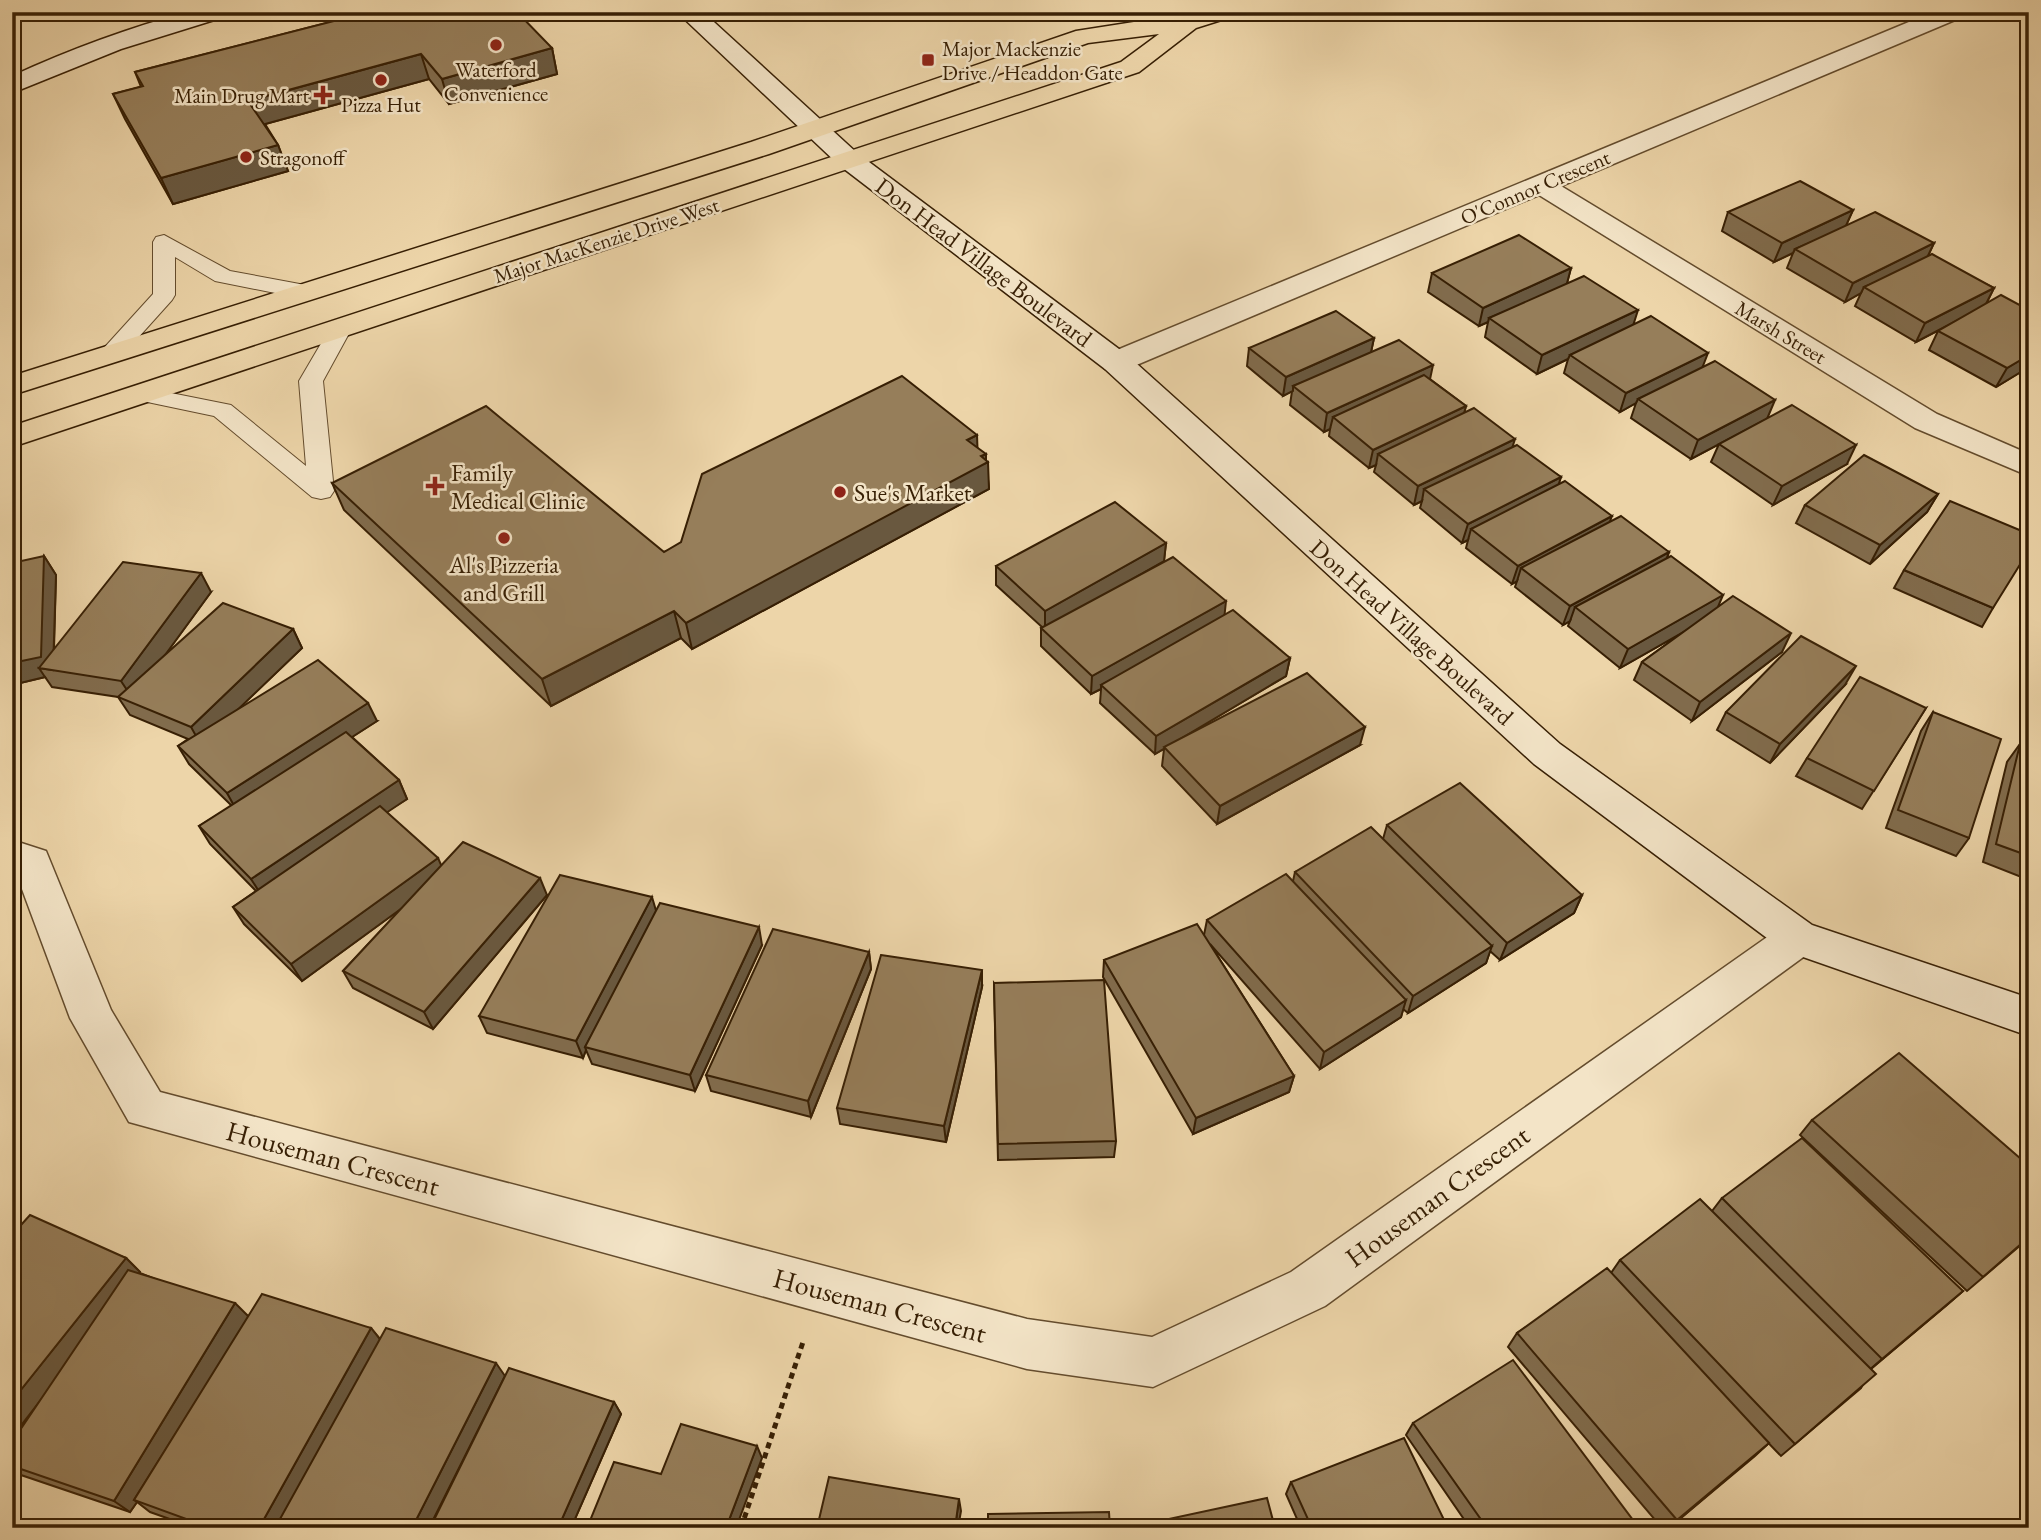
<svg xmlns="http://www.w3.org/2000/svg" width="2041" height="1540" font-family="'EB Garamond',serif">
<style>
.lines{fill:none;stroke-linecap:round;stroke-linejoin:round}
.lane-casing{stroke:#644c2d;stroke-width:2}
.street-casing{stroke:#644c2d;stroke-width:3}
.secondary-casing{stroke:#371f04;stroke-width:3}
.primary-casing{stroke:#371f04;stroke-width:3}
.path{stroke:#371f04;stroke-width:5;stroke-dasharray:6 4.5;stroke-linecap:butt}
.lane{fill:#f3e4c7;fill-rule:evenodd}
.street{fill:#f3e4c7;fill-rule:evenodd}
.secondary{fill:#f3e4c7;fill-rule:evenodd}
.primary{fill:#edd5a9;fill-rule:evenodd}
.wall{fill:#816c4d;stroke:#371f04;stroke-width:2}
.shaded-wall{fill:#69583f;stroke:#371f04;stroke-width:2}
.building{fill:#967e5a;stroke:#371f04;stroke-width:2}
.poi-dot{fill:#8f2418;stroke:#f3e4c7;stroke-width:2.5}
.labels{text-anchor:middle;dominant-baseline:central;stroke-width:5;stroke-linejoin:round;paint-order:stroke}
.far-poi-label{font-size:21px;fill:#371f04;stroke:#f3e4c7;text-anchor:start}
.far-street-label{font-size:21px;fill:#371f04;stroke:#f3e4c7}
.street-label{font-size:24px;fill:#371f04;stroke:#f3e4c7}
.poi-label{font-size:24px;fill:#371f04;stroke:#f3e4c7;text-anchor:start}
.near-street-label{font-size:28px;fill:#371f04;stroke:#f3e4c7}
</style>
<rect width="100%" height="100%" fill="#edd5a9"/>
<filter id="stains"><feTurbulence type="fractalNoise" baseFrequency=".00286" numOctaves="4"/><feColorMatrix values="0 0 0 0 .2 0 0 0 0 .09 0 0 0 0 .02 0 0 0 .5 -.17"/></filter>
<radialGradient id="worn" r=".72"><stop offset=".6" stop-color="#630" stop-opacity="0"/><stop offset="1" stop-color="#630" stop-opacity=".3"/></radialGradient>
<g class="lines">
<defs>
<g id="lane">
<polygon points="164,235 230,271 305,285 313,287 316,292 313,297 305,299 215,281 175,257 175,295 172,300 119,359 103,359 99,354 103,349 153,294 153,242 156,237"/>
<polygon points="341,321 349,323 352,328 323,381 334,491 330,497 321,499 312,497 214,416 133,399 129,394 133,389 141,387 231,405 306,466 299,381 333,323"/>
</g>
<g id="street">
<polygon points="1933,12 1966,12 1962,17 1561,186 1937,414 2029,454 2029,476 1915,428 1539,195 1127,369 1116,371 1105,369 1101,362 1105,355"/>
<polygon points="12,840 46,851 111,1010 160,1092 1027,1319 1152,1337 1291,1272 1783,926 1798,921 1813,926 1819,938 1813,950 1325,1306 1153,1387 1027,1369 129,1122 70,1018 16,873 12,872"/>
</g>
<g id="secondary">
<path d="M 188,12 L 228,12 L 224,17 L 121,49 L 12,93 L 12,76 C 69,50 128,28 188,12 Z"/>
<polygon points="677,12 703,12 857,153 1127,355 1560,744 1812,925 2029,998 2029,1036 1783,950 1534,764 1105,369 839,165"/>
</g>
<polygon id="primary" points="1198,12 1235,12 1231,17 1196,28 1139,72 12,447 12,426 1121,62 1159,34 1088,43 769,154 12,395 12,376 751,142 1076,31"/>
</defs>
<use href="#lane" class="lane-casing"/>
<use href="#street" class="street-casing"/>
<use href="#secondary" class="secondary-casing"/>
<use href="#primary" class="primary-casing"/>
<polyline class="path" points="741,1528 804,1339"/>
<use href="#lane" class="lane"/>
<use href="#street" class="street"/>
<use href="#secondary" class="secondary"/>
<use href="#primary" class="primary"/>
</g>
<g class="wall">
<polygon points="369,12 552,48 557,74 449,104 429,79 265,124 278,145 288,171 173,204 125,119 113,94 141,87 135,72"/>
<polygon points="1853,210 1846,225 1934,243 1928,256 1994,288 1986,304 2029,310 2029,367 1996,387 1929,350 1938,331 1958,320 1916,342 1855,306 1861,293 1845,302 1787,268 1793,253 1774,262 1722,231 1728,212"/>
<polygon points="1571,268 1567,283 1702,367 1768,418 1847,464 1773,505 1711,462 1719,444 1691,459 1631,418 1636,403 1620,412 1564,373 1568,359 1537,374 1485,337 1488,322 1479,326 1428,292 1432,273"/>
<polygon points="1374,338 1371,352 1430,379 1466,406 1464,413 1513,447 1561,477 1558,485 1610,522 1669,552 1667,558 1718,606 1782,652 1692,721 1634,680 1642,662 1682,633 1620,668 1568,626 1570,621 1563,625 1515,587 1517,581 1512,584 1466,548 1468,540 1462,543 1420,508 1422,501 1414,505 1374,472 1376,465 1369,468 1329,436 1330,429 1324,432 1290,405 1292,391 1283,396 1247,366 1249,348"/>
<polygon points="977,435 977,448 986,460 989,489 692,649 681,638 551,706 344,510 332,483 664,552"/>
<polygon points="1938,494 1927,512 1870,564 1796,523 1805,505"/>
<polygon points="1166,543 1164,561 1224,615 1290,658 1286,676 1182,738 1360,745 1217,824 1162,766 1164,749 1155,754 1100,703 1101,689 1091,694 1041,646 1041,628 1042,627 996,585 996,566"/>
<polygon points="44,556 56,575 54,650 211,592 165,655 293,629 302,648 239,708 377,721 352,737 399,780 407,799 386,812 441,866 547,895 433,1029 353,988 343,971 402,908 302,981 244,924 233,907 256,891 210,844 199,826 232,806 189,764 178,746 188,739 130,715 118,697 52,687 45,677 12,685"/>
<polygon points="1904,570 1993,608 1982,627 1894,588"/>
<polygon points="2029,616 2029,648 2023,646"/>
<polygon points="1845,685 1770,763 1717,730 1726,712"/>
<polygon points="1926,708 1862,809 1796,776 1807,758"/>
<polygon points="1933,712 1969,838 1956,856 1886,828 1921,731"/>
<polygon points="2020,744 2029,747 2029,880 1983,862 2007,762"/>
<polygon points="1387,825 1582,895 1574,913 1500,960 1490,951 1486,963 1408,1013 1403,1009 1401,1017 1320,1069 1210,944 1294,1076 1289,1092 1193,1134 1103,977 1104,960 1204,935 1207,920 1293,881 1295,872 1383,839"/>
<polygon points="656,911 762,945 695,1091 592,1064 586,1050 583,1058 487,1033 479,1016"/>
<polygon points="869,952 871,969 811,1117 711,1091 706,1075"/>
<polygon points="994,983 1116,1141 1114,1157 998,1160"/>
<polygon points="982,987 946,1142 840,1124 837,1108"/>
<polygon points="1812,1120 2029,1238 1967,1291 1800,1135"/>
<polygon points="1722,1198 1963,1291 1871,1369 1861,1388 1781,1456 1751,1425 1769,1443 1669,1528 1662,1528 1508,1347 1517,1333 1611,1273 1620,1260 1712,1211"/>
<polygon points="12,1215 22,1224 126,1258 140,1272 140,1273 248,1316 371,1328 380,1339 505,1376 614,1402 621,1414 571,1528 430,1528 500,1385 429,1528 195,1528 150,1512 137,1502 130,1512 18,1474 12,1470 12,1442 38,1403 12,1437"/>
<polygon points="1413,1423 1639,1528 1470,1528 1406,1435"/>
<polygon points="1291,1482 1448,1528 1301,1528 1286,1494"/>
</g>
<g class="shaded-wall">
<polygon points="552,48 557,74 449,104 442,79"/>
<polygon points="421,54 429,79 258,126 248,101"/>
<polygon points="278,145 288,171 173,204 161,178"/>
<polygon points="1853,210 1845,228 1795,249 1793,253 1774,262 1782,243"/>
<polygon points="1934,243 1925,262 1864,287 1861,293 1845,302 1853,283"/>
<polygon points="1571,268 1566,287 1489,318 1488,322 1479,326 1483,308"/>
<polygon points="1994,288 1985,306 1916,342 1925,323"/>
<polygon points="1638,310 1632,329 1570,355 1568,359 1537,374 1542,355"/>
<polygon points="1374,338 1370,357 1293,386 1293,391 1283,396 1286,377"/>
<polygon points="1708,353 1701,371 1638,399 1636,403 1620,412 1626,393"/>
<polygon points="2029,355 2029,367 1996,387 2007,368"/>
<polygon points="1433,365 1429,384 1333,417 1330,429 1324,432 1327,413"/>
<polygon points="1775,400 1767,419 1691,459 1698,440"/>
<polygon points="1466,406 1461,425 1378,454 1376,465 1369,468 1373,450"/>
<polygon points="977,435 978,462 967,440"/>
<polygon points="1515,439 1509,458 1424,489 1422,501 1414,505 1418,486"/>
<polygon points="1856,445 1847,464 1773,505 1782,486"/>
<polygon points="986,454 986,463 988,462 989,489 692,649 686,623"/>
<polygon points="1561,477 1555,496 1471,529 1468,540 1462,543 1468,524"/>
<polygon points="1938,494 1927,512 1870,564 1880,545"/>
<polygon points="1612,516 1605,535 1521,568 1517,581 1512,584 1518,566"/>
<polygon points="1166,543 1164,561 1045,629 1045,611"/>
<polygon points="1669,552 1662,571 1575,607 1570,621 1563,625 1570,606"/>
<polygon points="44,556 56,575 53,670 39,668 45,677 12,685 12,663"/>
<polygon points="201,573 211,592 133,699 121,681"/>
<polygon points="1723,595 1715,614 1620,668 1628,649"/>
<polygon points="1226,601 1224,620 1101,685 1101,689 1091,694 1092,676"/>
<polygon points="674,611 681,638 551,706 542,679"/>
<polygon points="293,629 302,648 201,745 191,727"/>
<polygon points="1791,633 1782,652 1692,721 1700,702"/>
<polygon points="1290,658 1286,676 1155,754 1156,736"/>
<polygon points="1856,666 1845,685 1770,763 1780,744"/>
<polygon points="368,703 377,721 237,811 227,793"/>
<polygon points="1365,727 1360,745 1217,824 1220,806"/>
<polygon points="399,780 407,799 262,896 251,879"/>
<polygon points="438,858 446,876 302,981 291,964"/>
<polygon points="540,878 547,895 433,1029 424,1012"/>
<polygon points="1582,895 1574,913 1500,960 1507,943"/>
<polygon points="652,897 657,914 585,1047 586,1050 583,1058 576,1041"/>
<polygon points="759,927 762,945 695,1091 690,1075"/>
<polygon points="1492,946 1486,963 1408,1013 1413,996"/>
<polygon points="869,952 871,969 811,1117 808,1101"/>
<polygon points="982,970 982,987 946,1142 944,1126"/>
<polygon points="1406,1000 1401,1017 1320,1069 1324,1052"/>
<polygon points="1294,1076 1289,1092 1193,1134 1196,1118"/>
<polygon points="12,1215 25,1228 12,1239"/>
<polygon points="126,1258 140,1272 12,1437 12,1401"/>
<polygon points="1963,1291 1947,1305 1867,1372 1882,1359"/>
<polygon points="235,1303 249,1317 134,1500 137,1502 130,1512 114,1501"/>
<polygon points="371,1328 382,1342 279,1528 259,1528"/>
<polygon points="496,1363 505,1376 429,1528 412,1528"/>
<polygon points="614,1402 621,1414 571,1528 558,1528"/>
<polygon points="1769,1443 1755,1456 1669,1528 1677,1520"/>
<polygon points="757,1446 762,1458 736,1528 726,1528"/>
<polygon points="959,1499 961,1511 958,1528 955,1528"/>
</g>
<g class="building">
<polygon points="369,12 517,12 552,48 442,79 421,54 248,101 278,145 161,178 113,94 143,86 135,72"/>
<polygon points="1800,181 1853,210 1782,243 1728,212"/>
<polygon points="1875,212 1934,243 1853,283 1795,249"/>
<polygon points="1519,235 1571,268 1483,308 1432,273"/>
<polygon points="1932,254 1994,288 1925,323 1864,287"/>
<polygon points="1584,276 1638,310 1542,355 1489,318"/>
<polygon points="2001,295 2029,310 2029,355 2007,368 1938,331"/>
<polygon points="1336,311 1374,338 1286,377 1249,348"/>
<polygon points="1651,316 1708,353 1626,393 1570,355"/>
<polygon points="1399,340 1433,365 1327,413 1293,386"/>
<polygon points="1715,361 1775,400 1698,440 1638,399"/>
<polygon points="1424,375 1466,406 1373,450 1333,417"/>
<polygon points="902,376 977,435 967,440 986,454 981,456 988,462 686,623 674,611 542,679 332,483 486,406 664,552 681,542 702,474"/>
<polygon points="1792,405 1856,445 1782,486 1719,444"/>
<polygon points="1474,408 1515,439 1418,486 1378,454"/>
<polygon points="1517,445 1561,477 1468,524 1424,489"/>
<polygon points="1864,455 1938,494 1880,545 1805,505"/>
<polygon points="1565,481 1612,516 1518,566 1471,529"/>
<polygon points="1950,501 2029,534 2029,550 1993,608 1904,570"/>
<polygon points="1115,502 1166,543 1045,611 996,566"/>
<polygon points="1621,516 1669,552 1570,606 1521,568"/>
<polygon points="44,556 41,657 12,663 12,563"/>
<polygon points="1671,556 1723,595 1628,649 1575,607"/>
<polygon points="1173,557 1226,601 1092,676 1041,628"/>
<polygon points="123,562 201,573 121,681 39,668"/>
<polygon points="1733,596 1791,633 1700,702 1642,662"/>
<polygon points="223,603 293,629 191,727 118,697"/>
<polygon points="1233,610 1290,658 1156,736 1101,685"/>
<polygon points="1801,636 1856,666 1780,744 1726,712"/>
<polygon points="318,660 368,703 227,793 178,746"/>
<polygon points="1307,673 1365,727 1220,806 1164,747"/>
<polygon points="1860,677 1926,708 1874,791 1807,758"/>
<polygon points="1933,712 2001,739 1969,838 1898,810"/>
<polygon points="346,732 399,780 251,879 199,826"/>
<polygon points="2020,744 2029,747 2029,856 1996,844"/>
<polygon points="1460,783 1582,895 1507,943 1387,825"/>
<polygon points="380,806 438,858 291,964 233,907"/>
<polygon points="1371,827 1492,946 1413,996 1295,872"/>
<polygon points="463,842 540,878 424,1012 343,971"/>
<polygon points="1286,874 1406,1000 1324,1052 1207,920"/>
<polygon points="560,875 652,897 576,1041 479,1016"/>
<polygon points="660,903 759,927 690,1075 585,1047"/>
<polygon points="1197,924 1294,1076 1196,1118 1104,960"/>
<polygon points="773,929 869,952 808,1101 706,1075"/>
<polygon points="881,955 982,970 944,1126 837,1108"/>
<polygon points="1104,980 1116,1141 998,1144 994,983"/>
<polygon points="1899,1053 2029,1166 2029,1237 1983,1277 1812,1120"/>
<polygon points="1802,1138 1963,1291 1882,1359 1722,1198"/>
<polygon points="1700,1199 1876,1374 1795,1444 1620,1260"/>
<polygon points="30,1215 126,1258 12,1401 12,1235"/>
<polygon points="1607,1268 1769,1443 1677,1520 1517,1333"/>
<polygon points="128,1270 235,1303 114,1501 12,1466 12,1442"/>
<polygon points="262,1294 371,1328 259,1528 211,1528 134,1500"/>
<polygon points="386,1328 496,1363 412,1528 275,1528"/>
<polygon points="1513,1360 1639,1528 1487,1528 1413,1423"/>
<polygon points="509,1368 614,1402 558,1528 430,1528"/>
<polygon points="681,1424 757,1446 726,1528 587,1528 614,1462 661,1474"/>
<polygon points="1404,1438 1448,1528 1312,1528 1291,1482"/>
<polygon points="829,1477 959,1499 955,1528 817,1528"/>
<polygon points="1267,1498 1275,1528 1136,1528 1136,1526"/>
<polygon points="1109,1512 1110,1528 988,1528 988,1514"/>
</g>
<g class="poi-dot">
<circle cx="496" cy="45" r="7"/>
<rect x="921" y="53" width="14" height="14" rx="3.5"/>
<circle cx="381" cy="80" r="7"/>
<path d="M319.5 84.5h7v7h7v7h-7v7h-7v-7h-7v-7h7z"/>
<circle cx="246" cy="157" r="7"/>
<path d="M431.5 475.5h7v7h7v7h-7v7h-7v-7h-7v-7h7z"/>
<circle cx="840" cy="492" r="7"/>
<circle cx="504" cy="538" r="7"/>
</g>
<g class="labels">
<g class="far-poi-label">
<text x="942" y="48">Major Mackenzie<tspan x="942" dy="24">Drive / Headdon Gate</tspan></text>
<text x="496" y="69" text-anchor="middle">Waterford<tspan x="496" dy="24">Convenience</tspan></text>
<text x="309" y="95" text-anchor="end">Main Drug Mart</text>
<text x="381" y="104" text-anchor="middle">Pizza Hut</text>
<text x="260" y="157">Stragonoff</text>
</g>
<g class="far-street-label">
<text transform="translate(1535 187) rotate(-23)">O'Connor Crescent</text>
<text transform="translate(606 240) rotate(-18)">Major MacKenzie Drive West</text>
<text transform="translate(1781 332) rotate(31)">Marsh Street</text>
</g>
<g class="street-label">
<text transform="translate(984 262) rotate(37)">Don Head Village Boulevard</text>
<text transform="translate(1412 632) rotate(42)">Don Head Village Boulevard</text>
</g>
<g class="poi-label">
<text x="451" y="472">Family<tspan x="451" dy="28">Medical Clinic</tspan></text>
<text x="854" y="492">Sue's Market</text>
<text x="504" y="564" text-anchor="middle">Al's Pizzeria<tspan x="504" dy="28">and Grill</tspan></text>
</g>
<g class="near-street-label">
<text transform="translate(333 1158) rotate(15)">Houseman Crescent</text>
<text transform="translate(1437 1196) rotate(-36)">Houseman Crescent</text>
<text transform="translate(880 1305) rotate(15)">Houseman Crescent</text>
</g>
</g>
<rect width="2041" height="1540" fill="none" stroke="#edd5a9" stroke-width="42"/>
<rect x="14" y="14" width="2013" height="1512" fill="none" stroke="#371f04" stroke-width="3.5"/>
<rect x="21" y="21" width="1999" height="1498" fill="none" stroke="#371f04" stroke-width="2"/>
<rect width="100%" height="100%" filter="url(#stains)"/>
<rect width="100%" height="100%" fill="url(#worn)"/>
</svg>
